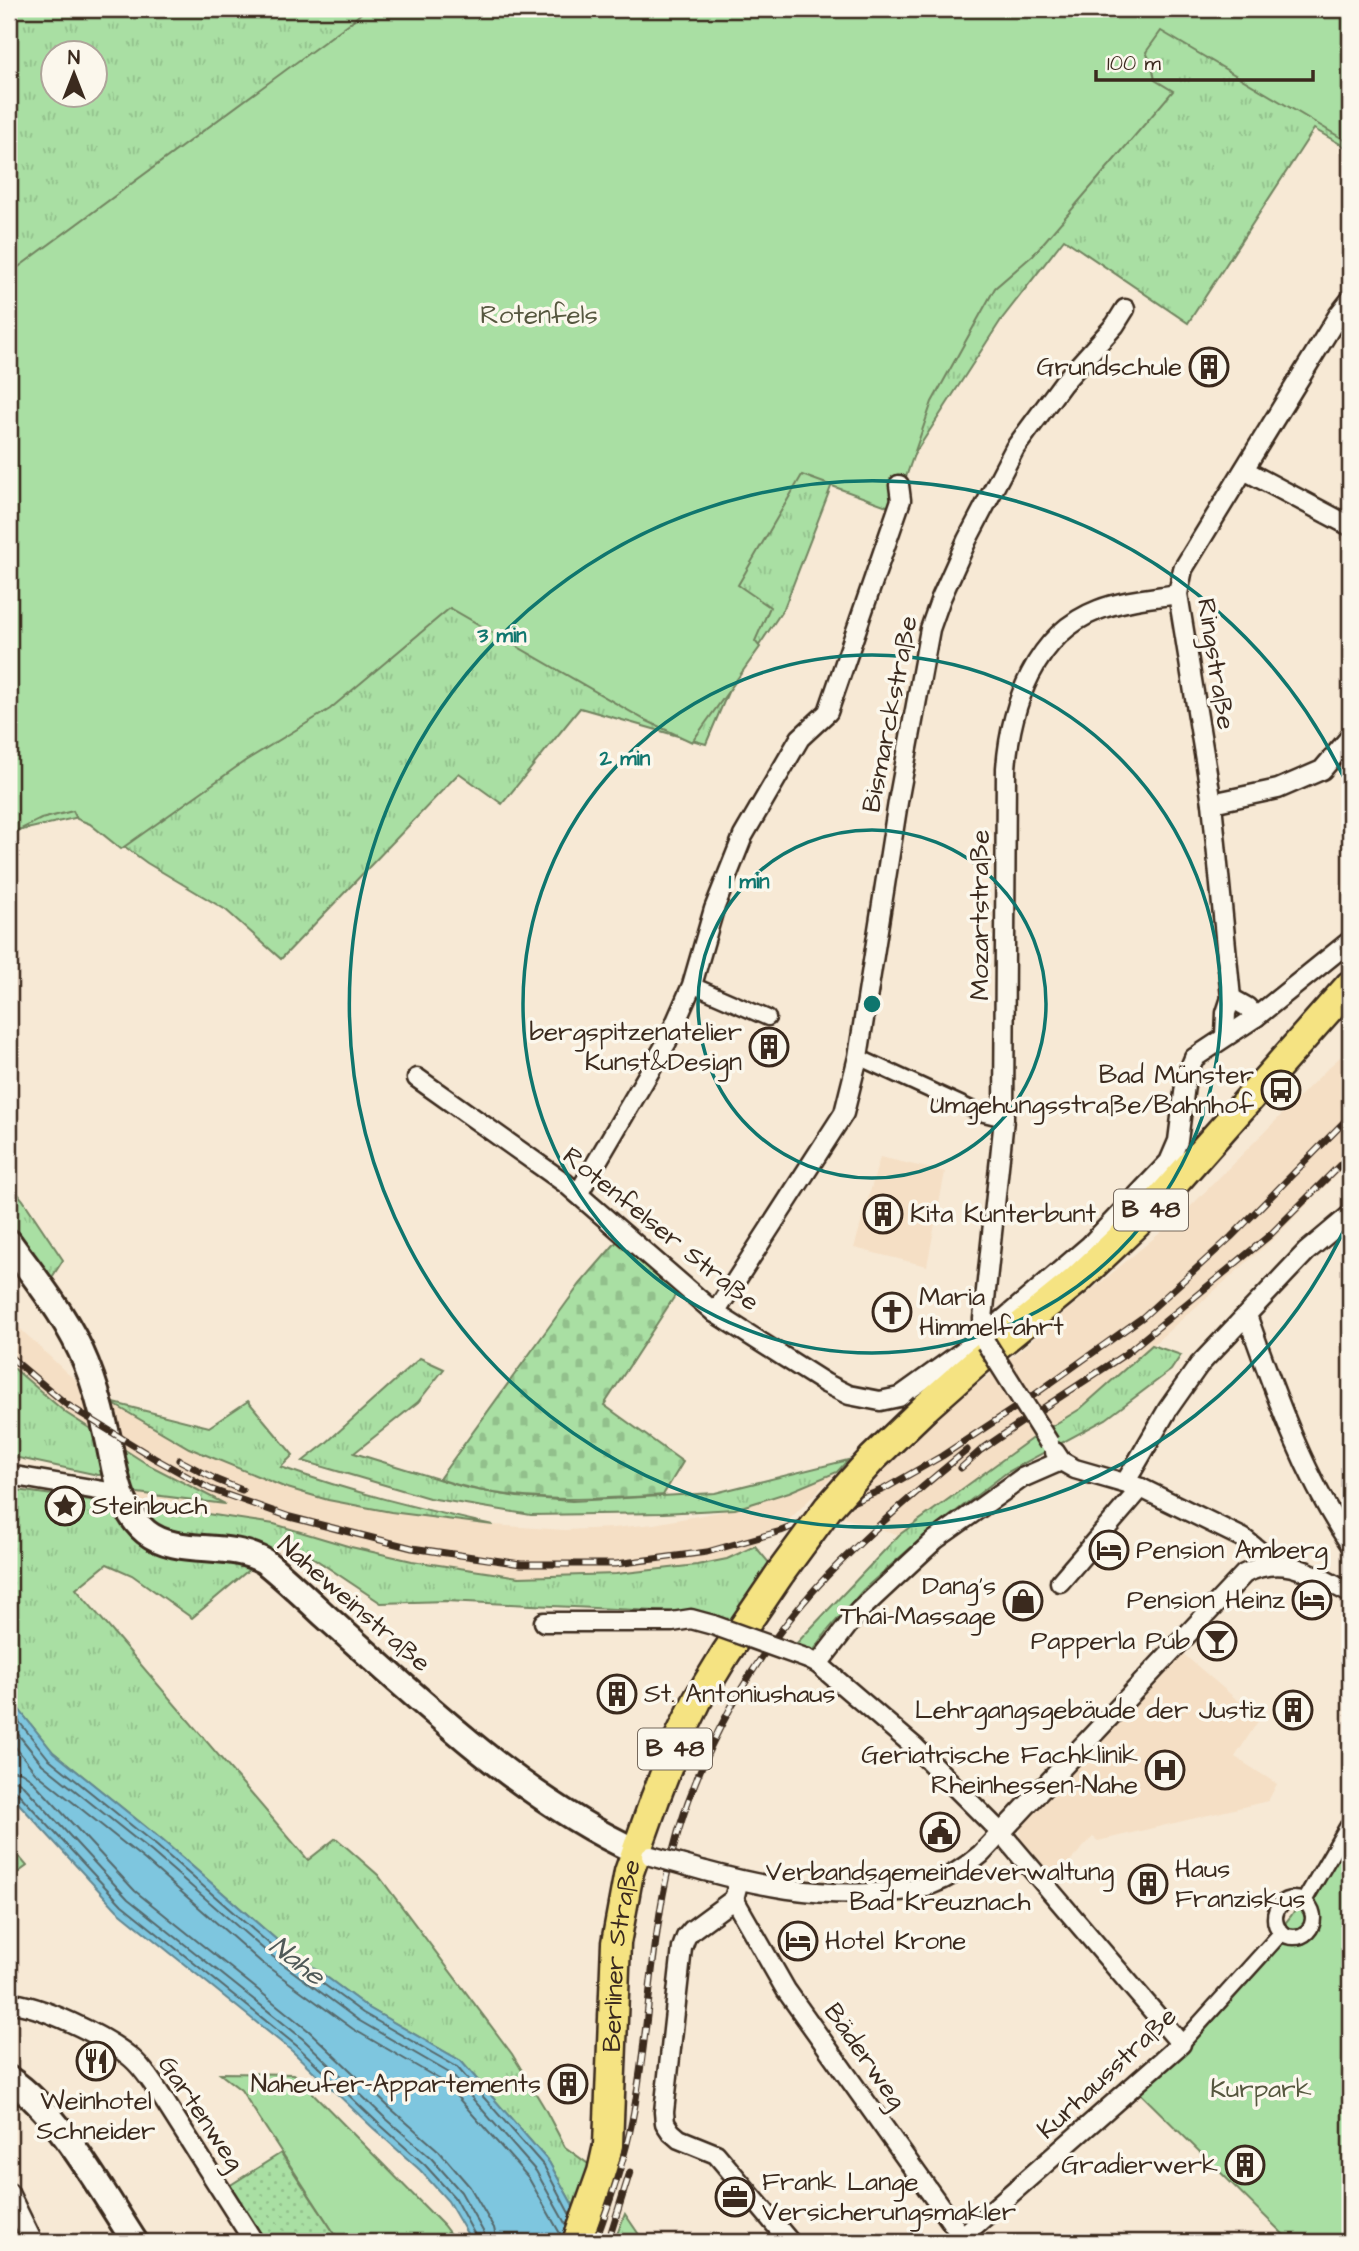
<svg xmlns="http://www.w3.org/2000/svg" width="1359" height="2251" font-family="'Architects Daughter',sans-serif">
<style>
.built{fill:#f5dfc5}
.grass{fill:url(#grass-tufts);stroke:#728460;stroke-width:2;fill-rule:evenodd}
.cemetery{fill:url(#cemetery-stones);stroke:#728460;stroke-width:2}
.park{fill:#a9dfa3;stroke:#728460;stroke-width:2}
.garden{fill:url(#garden-dots);stroke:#728460;stroke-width:2}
.water{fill:#7ec6df;stroke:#638892;stroke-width:2}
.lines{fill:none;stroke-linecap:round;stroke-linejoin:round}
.shore{stroke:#56686b;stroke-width:2}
.pedestrian-casing{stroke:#3b2a1e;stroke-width:19}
.minor-casing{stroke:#3b2a1e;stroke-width:23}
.secondary-casing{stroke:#3b2a1e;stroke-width:30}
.primary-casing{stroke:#3b2a1e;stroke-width:33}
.pedestrian{stroke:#fbf7ec;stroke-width:14}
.minor{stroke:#fbf7ec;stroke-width:18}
.secondary{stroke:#fbf7ec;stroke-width:24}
.primary{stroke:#f5e382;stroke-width:28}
.rail-casing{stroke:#3b2a1e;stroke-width:7}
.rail{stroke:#fbf7ec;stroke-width:4.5;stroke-dasharray:13;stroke-linecap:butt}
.minor-bridge-casing{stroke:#3b2a1e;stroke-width:23;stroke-linecap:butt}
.primary-bridge-casing{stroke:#3b2a1e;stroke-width:33;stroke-linecap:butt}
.minor-bridge{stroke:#fbf7ec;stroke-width:18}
.primary-bridge{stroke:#f5e382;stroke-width:28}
.ring{fill:none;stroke:#0f766e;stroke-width:3.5}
.labels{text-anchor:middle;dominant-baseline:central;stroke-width:7;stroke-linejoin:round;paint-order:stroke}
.shield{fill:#fbf7ec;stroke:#75685c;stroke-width:2}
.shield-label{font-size:24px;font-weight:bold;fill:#3b2a1e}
.park-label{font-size:26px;fill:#56573f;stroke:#fbf7ec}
.poi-label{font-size:26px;fill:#3b2a1e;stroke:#fbf7ec;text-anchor:end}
.street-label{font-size:26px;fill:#3b2a1e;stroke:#fbf7ec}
.water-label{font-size:28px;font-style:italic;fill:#4f5958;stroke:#fbf7ec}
.centre{fill:#0f766e;stroke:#fbf7ec;stroke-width:3.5}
.ring-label{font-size:21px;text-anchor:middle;font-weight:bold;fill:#0f766e;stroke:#fbf7ec;stroke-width:7;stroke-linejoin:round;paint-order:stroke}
</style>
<defs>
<pattern id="grass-tufts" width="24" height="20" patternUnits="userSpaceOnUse" patternTransform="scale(1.75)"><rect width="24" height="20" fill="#a9dfa3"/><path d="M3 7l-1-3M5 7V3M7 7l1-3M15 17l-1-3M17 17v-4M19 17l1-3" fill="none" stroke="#92c08c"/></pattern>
<pattern id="cemetery-stones" width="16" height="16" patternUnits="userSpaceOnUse" patternTransform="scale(1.75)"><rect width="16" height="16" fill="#a9dfa3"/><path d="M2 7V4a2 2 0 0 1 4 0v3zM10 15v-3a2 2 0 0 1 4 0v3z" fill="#92c08c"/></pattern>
<pattern id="garden-dots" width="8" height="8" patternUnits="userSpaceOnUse" patternTransform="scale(1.75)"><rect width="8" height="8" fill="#a9dfa3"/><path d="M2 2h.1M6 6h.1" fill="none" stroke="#92c08c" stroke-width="1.8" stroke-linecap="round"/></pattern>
</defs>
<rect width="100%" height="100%" fill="#f7e9d5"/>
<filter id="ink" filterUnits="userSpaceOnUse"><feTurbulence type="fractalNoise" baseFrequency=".0143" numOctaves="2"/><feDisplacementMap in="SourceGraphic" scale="14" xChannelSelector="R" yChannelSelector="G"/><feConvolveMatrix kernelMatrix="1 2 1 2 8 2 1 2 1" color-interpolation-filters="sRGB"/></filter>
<g filter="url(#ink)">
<g class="built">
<polygon points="1350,1048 1350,1161 1273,1239 1080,1409 1031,1439 899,1535 842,1517 895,1457 941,1411 990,1375 1184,1213 1328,1068"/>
<polygon points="880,1157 945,1172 927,1266 854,1248"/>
<polygon points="9,1318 68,1374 110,1402 189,1448 284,1487 328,1500 391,1512 493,1525 564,1530 613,1528 654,1524 735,1509 789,1492 837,1472 785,1524 755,1546 727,1559 697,1565 616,1574 519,1577 412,1561 351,1547 274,1524 134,1503 130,1492 223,1504 147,1464 97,1433 66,1413 17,1372 9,1364"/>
<polygon points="1181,1652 1236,1699 1262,1715 1235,1757 1277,1784 1268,1801 1098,1841 1093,1837 1054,1878 1020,1838 1021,1826"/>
</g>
<g class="grass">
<path d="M 9,9 L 1350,9 L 1350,153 L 1347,148 L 1314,129 L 1188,323 L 1064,239 L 1001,320 L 888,495 L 836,474 L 784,608 L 728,692 L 706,744 L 580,708 L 502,804 L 459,773 L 281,959 L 226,910 L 147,863 L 83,816 L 9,833 ZM 52,52 L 94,52 L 94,94 L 52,94 Z"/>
<polygon points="9,1183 23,1200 63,1260 49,1282 9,1230"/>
<polygon points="1152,1345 1181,1355 1171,1370 1106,1419 1006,1473 925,1535 863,1590 829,1629 811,1654 794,1646 899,1535 1031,1439 1080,1409"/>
<polygon points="420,1358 444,1369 418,1402 354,1453 467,1488 517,1497 572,1501 715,1493 848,1460 837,1472 789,1492 735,1509 663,1513 531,1515 429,1498 303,1461 325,1444"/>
<polygon points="9,1364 66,1413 97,1433 108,1474 98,1475 9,1456"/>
<path d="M 248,1401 L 293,1455 L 281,1467 C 350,1492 421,1509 493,1525 L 391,1512 L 328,1500 L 284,1487 L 189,1448 L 110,1402 L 209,1427 Z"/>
<polygon points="122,1448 147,1464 225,1504 130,1492"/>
<polygon points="9,1489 112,1503 134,1503 274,1524 351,1547 412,1561 519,1577 616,1574 697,1565 727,1559 755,1546 770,1564 730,1623 698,1613 446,1601 381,1603 285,1539 192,1618 132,1575 107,1564 76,1589 308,1860 336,1838 378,1875 512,2054 544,2107 565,2147 591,2166 576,2211 549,2162 461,2061 367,2007 278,1941 162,1840 53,1752 9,1697"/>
<polygon points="625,2214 644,2242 614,2242"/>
</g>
<path class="cemetery" d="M 619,1239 L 680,1288 L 604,1405 L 683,1462 L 663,1495 C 586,1500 513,1505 439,1479 L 580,1284 Z"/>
<g class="park">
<polygon points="366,9 1350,9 1350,132 1348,142 1161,31 1146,52 1152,65 1155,80 1173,91 1033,255 995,288 932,402 895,509 802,475 738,585 770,607 755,641 760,647 692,742 645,720 450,608 330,709 245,761 121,849 90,824 77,819 73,811 41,819 13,833 16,840 9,847 9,274 351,22"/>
<polygon points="1350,1822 1350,2242 1291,2242 1134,2087 1233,1987 1291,1916"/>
<polygon points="219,2073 294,2074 443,2225 456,2242 340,2242 241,2090"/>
</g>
<g class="garden">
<polygon points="9,1845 27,1866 9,1879"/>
<polygon points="281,2153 340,2242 265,2242 229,2186"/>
</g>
<polygon class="water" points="9,1697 53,1752 162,1840 278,1941 367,2007 461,2061 549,2162 576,2211 598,2242 472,2242 448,2201 420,2170 372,2127 292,2051 117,1910 9,1793"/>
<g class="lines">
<g class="shore">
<polyline points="9,1709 48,1758 157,1846 273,1947 363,2013 457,2067 544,2166 570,2215"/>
<polyline points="9,1723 42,1764 152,1852 268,1953 358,2020 451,2074 536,2171 566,2225"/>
<polyline points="9,1739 35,1772 145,1860 261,1962 353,2029 444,2082 528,2177 562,2237"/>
<polyline points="9,1770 21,1772 30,1778 135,1891 309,2031 390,2108 439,2151 470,2187 494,2228 497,2242"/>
<polyline points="9,1780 17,1781 23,1785 128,1899 303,2039 383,2116 431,2158 461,2192 484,2233 486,2242"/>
<polyline points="9,1789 17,1792 122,1905 297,2046 377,2122 425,2165 454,2197 476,2237 477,2242"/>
</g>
<defs>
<g id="pedestrian">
<polyline points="692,985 768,1018"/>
<polyline points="858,1057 980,1113 1004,1119"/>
<circle cx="1294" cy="1918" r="19"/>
<polyline points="1304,1901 1350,1822"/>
<polyline points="1181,2044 1282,1932"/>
</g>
<g id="minor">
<polyline points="1244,470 1350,526"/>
<polyline points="1212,803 1278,789 1322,770 1350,737"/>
<polyline points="1231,998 1212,803 1178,594 1183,569 1339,314 1350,300"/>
<polyline points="1225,1036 1226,1013 1231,998 1247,1007 1256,1017"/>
<polyline points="417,1078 565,1183 715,1313 825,1383 849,1395 880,1401 899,1397 984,1336 1090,1245 1169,1162 1178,1141 1186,1077 1194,1058 1256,1017 1350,941"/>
<polyline points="578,1194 667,1042 692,985 714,909 743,836 800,738 828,712 901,500 899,485"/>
<polyline points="715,1313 844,1113 858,1057 898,802 930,629 941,598 967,540 1015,448 1063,383 1115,325 1125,309"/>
<path d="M 1247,1315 C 1275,1393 1303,1475 1350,1544"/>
<path d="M 986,1342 L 983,1319 L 1004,1119 L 1006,768 C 1011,705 1035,634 1098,610 C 1123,600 1152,598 1178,594"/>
<polyline points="1055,1452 1061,1461 1075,1469 1141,1488 1243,1538 1259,1551 1265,1565"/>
<polyline points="9,1475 121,1494"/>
<polyline points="1125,1483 1168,1409 1199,1365 1306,1252 1350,1215"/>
<polyline points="1060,1582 1141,1488"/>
<polyline points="544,1622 672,1622 691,1619 713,1625"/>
<polyline points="808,1659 818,1664 915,1747 1001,1833 1181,2044 956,2242"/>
<polyline points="818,1664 859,1611 935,1540 1022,1478 1061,1461"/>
<path d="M 705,1871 C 760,1886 814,1896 871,1893 C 891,1892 912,1891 930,1885 C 949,1878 966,1867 981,1854 L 1244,1574 C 1284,1552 1315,1576 1350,1593"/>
<polyline points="739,1880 734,1899 692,1930 686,1937 682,1948 664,2112 665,2123 671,2132 679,2139 716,2154 790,2242"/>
<polyline points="734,1899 786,1990 962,2237"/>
<path d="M 9,2003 C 39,2004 106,2037 129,2056 C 142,2066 151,2081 160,2094 L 254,2242"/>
<polyline points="9,2193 33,2242"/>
</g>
<g id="secondary">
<path d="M 9,1242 C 37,1281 68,1318 86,1363 C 95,1385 101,1407 106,1430 C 115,1465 116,1507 146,1532 C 177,1557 228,1540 264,1561 C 284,1577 304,1596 323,1614 C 417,1697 521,1799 636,1851"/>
<path d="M 9,2079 C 57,2110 103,2193 135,2242"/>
</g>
<g id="primary">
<polyline points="925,1408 978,1361 1076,1281 1148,1213 1350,985"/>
<path id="s1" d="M 577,2242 L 602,2172 L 608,2145 L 616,1943 L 629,1872 L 655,1799 L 678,1740 L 698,1699 L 726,1653 L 781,1572"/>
</g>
</defs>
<use href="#pedestrian" class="pedestrian-casing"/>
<use href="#minor" class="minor-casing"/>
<use href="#secondary" class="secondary-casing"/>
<use href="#primary" class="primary-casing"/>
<use href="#pedestrian" class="pedestrian"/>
<use href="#minor" class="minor"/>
<use href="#secondary" class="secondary"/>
<use href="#primary" class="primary"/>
<defs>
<g id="rail">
<polyline points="9,1356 66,1404 154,1458 210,1489 290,1517 412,1548 521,1564 616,1564 707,1552 781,1531 884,1489 942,1456 1027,1400 1143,1317 1231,1237 1350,1116"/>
<polyline points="179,1460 217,1480 242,1490"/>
<polyline points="961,1468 981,1450 1022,1422 1124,1355 1270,1235 1350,1155"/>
<path d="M 595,2242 C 610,2202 624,2162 632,2121 C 647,2046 649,1970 663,1895 C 687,1763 758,1639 855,1548 C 890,1514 928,1482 967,1450"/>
<polyline points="608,2242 630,2172"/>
</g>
</defs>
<use href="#rail" class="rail-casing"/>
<use href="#rail" class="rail"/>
<defs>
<g id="minor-bridge">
<polyline points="986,1343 1049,1443"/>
<polyline points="713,1625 808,1659"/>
<polyline points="651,1856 705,1871"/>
</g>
<polyline id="primary-bridge" points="781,1572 828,1508 872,1459 925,1408"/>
</defs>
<use href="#minor-bridge" class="minor-bridge-casing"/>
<use href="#primary-bridge" class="primary-bridge-casing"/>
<use href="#minor-bridge" class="minor-bridge"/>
<use href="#primary-bridge" class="primary-bridge"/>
</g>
</g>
<g class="ring">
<circle cx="872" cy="1004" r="174"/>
<circle cx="872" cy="1004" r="349"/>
<path d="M1350 1217A523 523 0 1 1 1350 791"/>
</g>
<defs>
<symbol id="building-ring" viewBox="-11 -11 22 22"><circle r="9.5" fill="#fbf7ec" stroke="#3b2a1e" stroke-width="1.5"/><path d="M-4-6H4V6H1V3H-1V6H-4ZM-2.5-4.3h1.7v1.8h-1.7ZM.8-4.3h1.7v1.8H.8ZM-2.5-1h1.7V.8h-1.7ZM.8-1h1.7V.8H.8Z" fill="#3b2a1e"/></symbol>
<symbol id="bus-ring" viewBox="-11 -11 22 22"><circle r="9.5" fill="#fbf7ec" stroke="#3b2a1e" stroke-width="1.5"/><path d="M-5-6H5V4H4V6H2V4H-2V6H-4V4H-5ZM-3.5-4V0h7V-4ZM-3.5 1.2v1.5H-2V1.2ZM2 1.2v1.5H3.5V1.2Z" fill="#3b2a1e"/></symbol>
<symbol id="church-ring" viewBox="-11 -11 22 22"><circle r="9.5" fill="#fbf7ec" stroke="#3b2a1e" stroke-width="1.5"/><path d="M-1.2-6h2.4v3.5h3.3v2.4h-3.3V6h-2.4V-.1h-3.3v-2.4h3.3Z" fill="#3b2a1e"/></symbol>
<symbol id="sight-ring" viewBox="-11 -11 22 22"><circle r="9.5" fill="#fbf7ec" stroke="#3b2a1e" stroke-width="1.5"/><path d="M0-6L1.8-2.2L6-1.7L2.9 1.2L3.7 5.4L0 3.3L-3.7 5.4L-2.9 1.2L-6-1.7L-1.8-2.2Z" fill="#3b2a1e"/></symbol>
<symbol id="hotel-ring" viewBox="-11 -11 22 22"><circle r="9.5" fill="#fbf7ec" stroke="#3b2a1e" stroke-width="1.5"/><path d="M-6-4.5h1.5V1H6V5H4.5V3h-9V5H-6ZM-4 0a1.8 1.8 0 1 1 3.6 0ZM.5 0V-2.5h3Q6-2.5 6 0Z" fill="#3b2a1e"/></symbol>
<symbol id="shop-ring" viewBox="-11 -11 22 22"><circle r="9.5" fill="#fbf7ec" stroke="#3b2a1e" stroke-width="1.5"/><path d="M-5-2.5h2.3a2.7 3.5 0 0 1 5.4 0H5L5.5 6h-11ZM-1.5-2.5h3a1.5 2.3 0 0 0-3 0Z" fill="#3b2a1e"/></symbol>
<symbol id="bar-ring" viewBox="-11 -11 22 22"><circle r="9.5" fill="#fbf7ec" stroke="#3b2a1e" stroke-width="1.5"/><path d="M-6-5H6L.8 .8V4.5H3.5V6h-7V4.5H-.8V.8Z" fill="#3b2a1e"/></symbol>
<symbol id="hospital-ring" viewBox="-11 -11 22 22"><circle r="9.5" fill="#fbf7ec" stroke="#3b2a1e" stroke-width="1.5"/><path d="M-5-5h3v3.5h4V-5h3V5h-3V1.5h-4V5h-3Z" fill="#3b2a1e"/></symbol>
<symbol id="civic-ring" viewBox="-11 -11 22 22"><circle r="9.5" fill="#fbf7ec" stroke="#3b2a1e" stroke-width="1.5"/><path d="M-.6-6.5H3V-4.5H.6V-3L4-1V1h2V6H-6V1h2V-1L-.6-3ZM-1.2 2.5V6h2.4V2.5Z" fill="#3b2a1e"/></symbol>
<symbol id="restaurant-ring" viewBox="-11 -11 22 22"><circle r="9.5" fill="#fbf7ec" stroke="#3b2a1e" stroke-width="1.5"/><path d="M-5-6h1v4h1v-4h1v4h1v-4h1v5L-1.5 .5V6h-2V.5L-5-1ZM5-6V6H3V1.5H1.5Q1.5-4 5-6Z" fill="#3b2a1e"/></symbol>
<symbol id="office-ring" viewBox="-11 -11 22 22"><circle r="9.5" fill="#fbf7ec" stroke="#3b2a1e" stroke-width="1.5"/><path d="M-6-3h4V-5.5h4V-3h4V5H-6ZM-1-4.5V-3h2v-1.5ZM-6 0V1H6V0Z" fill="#3b2a1e"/></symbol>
</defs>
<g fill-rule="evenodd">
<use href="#building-ring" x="1187" y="345" width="44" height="44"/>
<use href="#building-ring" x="747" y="1025" width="44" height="44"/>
<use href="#bus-ring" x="1259" y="1068" width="44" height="44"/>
<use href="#building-ring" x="861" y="1192" width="44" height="44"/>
<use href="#church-ring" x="870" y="1290" width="44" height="44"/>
<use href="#sight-ring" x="43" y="1484" width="44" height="44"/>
<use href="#hotel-ring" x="1087" y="1528" width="44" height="44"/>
<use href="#hotel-ring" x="1290" y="1578" width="44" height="44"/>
<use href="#shop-ring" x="1001" y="1579" width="44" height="44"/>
<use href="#bar-ring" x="1195" y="1619" width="44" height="44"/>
<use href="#building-ring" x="595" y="1672" width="44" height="44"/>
<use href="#building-ring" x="1271" y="1688" width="44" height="44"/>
<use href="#hospital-ring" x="1143" y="1748" width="44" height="44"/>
<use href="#civic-ring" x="918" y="1810" width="44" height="44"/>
<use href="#building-ring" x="1126" y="1862" width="44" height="44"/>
<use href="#hotel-ring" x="776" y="1919" width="44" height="44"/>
<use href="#restaurant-ring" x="74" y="2039" width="44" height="44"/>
<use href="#building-ring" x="546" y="2062" width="44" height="44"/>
<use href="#building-ring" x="1223" y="2143" width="44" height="44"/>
<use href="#office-ring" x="713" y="2175" width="44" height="44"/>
</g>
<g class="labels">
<g class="shield">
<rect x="1114" y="1189.5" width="74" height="41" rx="5"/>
<rect x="638" y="1728.5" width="74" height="41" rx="5"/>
</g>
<g class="shield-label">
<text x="1151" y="1210">B 48</text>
<text x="675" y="1749">B 48</text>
</g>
<g class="park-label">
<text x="539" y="315">Rotenfels</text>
<text x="1261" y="2089">Kurpark</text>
</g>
<g class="poi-label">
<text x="1182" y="367">Grundschule</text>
<text x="742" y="1032">bergspitzenatelier<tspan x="742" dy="30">Kunst&amp;Design</tspan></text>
<text x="1254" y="1075">Bad Münster<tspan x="1254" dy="30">Umgehungsstraße/Bahnhof</tspan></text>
<text x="910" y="1214" text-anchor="start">Kita Kunterbunt</text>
<text x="919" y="1297" text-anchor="start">Maria<tspan x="919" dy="30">Himmelfahrt</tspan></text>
<text x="92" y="1506" text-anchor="start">Steinbuch</text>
<text x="1136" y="1550" text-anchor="start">Pension Amberg</text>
<text x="996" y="1586">Dang's<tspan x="996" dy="30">Thai-Massage</tspan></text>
<text x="1285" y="1600">Pension Heinz</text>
<text x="1190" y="1641">Papperla Pub</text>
<text x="644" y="1694" text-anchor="start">St. Antoniushaus</text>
<text x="1266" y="1710">Lehrgangsgebäude der Justiz</text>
<text x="1138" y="1755">Geriatrische Fachklinik<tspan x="1138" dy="30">Rheinhessen-Nahe</tspan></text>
<text x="1175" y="1869" text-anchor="start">Haus<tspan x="1175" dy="30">Franziskus</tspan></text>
<text x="940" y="1872" text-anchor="middle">Verbandsgemeindeverwaltung<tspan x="940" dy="30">Bad Kreuznach</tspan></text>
<text x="825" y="1941" text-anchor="start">Hotel Krone</text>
<text x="541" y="2084">Naheufer-Appartements</text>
<text x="96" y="2101" text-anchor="middle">Weinhotel<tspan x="96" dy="30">Schneider</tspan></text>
<text x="1218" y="2165">Gradierwerk</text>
<text x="762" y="2182" text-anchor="start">Frank Lange<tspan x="762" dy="30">Versicherungsmakler</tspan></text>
</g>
<g class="street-label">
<text transform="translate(1216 664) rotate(81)">Ringstraße</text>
<text transform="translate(890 714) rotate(-79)">Bismarckstraße</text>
<text transform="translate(980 915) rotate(-90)">Mozartstraße</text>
<text transform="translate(661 1229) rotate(39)">Rotenfelser Straße</text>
<text transform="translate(354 1604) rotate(41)">Naheweinstraße</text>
<text stroke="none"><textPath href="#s1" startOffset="292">Berliner Straße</textPath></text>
<text transform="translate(865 2056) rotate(55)">Bäderweg</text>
<text transform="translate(1107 2073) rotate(-43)">Kurhausstraße</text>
<text transform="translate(201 2113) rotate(56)">Gartenweg</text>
</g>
<g class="water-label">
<text transform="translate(297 1961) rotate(38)">Nahe</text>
</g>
</g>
<circle cx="872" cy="1004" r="10" class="centre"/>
<g class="ring-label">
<text x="502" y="642">3 min</text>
<text x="625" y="765">2 min</text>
<text x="749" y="888">1 min</text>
</g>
<rect width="1359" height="2251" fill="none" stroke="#fbf7ec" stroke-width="35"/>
<rect x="18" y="18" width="1324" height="2216" fill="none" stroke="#3b2a1e" stroke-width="2.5" filter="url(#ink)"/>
<g transform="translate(74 74)"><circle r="33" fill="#fbf7ec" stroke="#aea59a" stroke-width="2"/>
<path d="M0-5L12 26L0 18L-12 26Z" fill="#3b2a1e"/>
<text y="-10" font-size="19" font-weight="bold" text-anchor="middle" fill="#3b2a1e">N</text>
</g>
<path d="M1096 70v10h217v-10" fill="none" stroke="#3b2a1e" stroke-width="3.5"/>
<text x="1107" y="70" font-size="21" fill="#3b2a1e" stroke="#fbf7ec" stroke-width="5" paint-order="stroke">100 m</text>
</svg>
